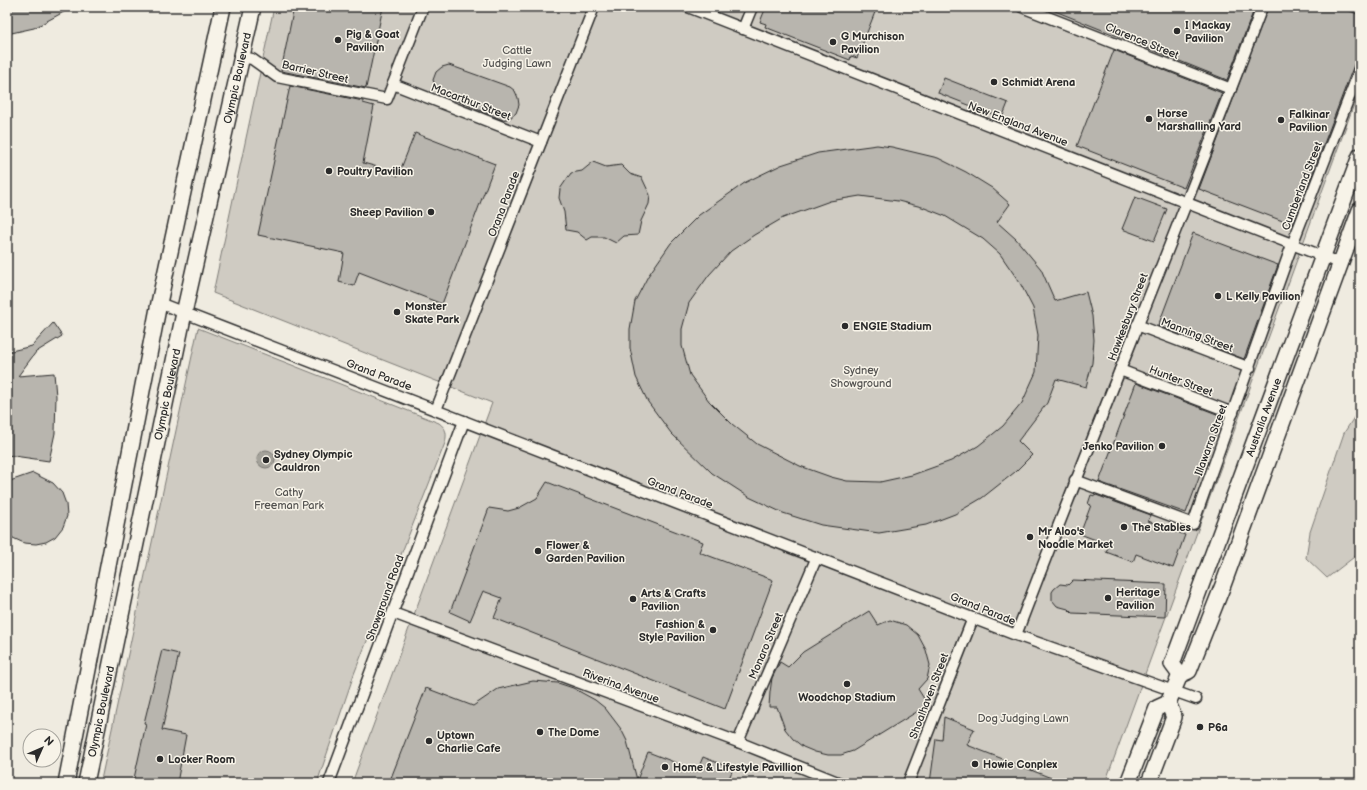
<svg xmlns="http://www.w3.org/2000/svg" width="1367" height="790" font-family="'Balsamiq Sans',sans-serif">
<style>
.green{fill:#cfcbc2;stroke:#7d7b76}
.water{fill:#a4a29a;stroke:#74726e}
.building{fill:#b8b5ae;stroke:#2b2b2b;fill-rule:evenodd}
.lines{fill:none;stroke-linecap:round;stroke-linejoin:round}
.street-casing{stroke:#2b2b2b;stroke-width:13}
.secondary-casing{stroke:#2b2b2b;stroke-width:18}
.street{stroke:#f7f3e8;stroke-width:10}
.secondary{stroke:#f7f3e8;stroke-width:15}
.poi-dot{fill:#2b2b2b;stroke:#f7f3e8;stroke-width:1.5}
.labels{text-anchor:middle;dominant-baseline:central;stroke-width:3;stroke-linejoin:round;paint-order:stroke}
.poi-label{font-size:11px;font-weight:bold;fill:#2b2b2b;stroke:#f7f3e8;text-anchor:start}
.street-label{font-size:11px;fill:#2b2b2b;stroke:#f7f3e8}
.park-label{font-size:11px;fill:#545351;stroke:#f7f3e8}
</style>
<rect width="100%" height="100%" fill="#efebe0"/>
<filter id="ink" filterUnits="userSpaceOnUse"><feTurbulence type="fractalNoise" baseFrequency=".025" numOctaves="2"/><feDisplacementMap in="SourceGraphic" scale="8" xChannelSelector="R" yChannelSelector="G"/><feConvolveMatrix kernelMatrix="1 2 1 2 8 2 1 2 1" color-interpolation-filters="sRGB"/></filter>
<g filter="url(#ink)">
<g class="green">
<polygon points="274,7 1360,7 1360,88 1105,783 352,783 492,403 213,293"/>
<path d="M 198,328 L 439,423 C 447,429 447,434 445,443 L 354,674 L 317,783 L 107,783 L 101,780 Z"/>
<polygon points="1360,408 1360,554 1358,554 1327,578 1306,558 1310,532 1344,433"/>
</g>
<circle class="water" cx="266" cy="459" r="9"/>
<g class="building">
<polygon points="7,7 73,7 34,28 7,34"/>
<polygon points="294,7 383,7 366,88 281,71"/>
<polygon points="766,7 877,7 857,58 851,56 850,60 765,27 766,24 760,22"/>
<polygon points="1045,7 1255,7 1227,80"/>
<polygon points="1268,7 1340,7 1360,15 1360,49 1293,225 1199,189"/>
<polygon points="1114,50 1222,93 1184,188 1077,146"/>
<polygon points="449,65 510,87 515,91 518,98 519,105 516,113 510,118 503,120 438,93 433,80 436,72 442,67"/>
<polygon points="944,78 1008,103 1002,118 938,93"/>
<polygon points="290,86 363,101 363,103 374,106 363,163 378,167 398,176 415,133 495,164 442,304 359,272 354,286 339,282 344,253 258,235"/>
<path d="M 877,145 L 892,147 L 938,158 L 966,172 L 992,188 L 1010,204 L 997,222 L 1016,239 L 1041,269 L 1055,301 L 1086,292 L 1092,316 L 1094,340 L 1092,363 L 1086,387 L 1056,379 L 1047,403 L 1018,441 L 1032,455 L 1015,472 L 982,498 L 955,514 L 926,525 L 879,533 L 821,525 L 783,513 L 749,497 L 712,473 L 671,433 L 648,402 L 636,377 L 630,348 L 630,329 L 635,301 L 648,276 L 671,243 L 699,215 L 746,182 L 781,165 L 818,153 ZM 860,196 L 898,201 L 922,207 L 945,216 L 983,239 L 1000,254 L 1020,283 L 1033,308 L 1038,335 L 1036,372 L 1022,403 L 1003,426 L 978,446 L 951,461 L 912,475 L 880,482 L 847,481 L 831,477 L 800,466 L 757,444 L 732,424 L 709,401 L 690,375 L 682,346 L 682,329 L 689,303 L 709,275 L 731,251 L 754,235 L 783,218 L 830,201 Z"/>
<polygon points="593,162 606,167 621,165 630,174 642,178 650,195 649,204 641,221 638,235 624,236 616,243 604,237 592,237 587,240 577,232 566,230 564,212 559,198 560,189 571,173 582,171"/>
<polygon points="1135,197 1167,209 1154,241 1122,229"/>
<polygon points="1193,233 1278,265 1244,359 1158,326"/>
<polygon points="53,323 62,336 36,352 18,376 54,373 56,396 55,433 49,461 7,455 7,352 32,346"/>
<polygon points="1136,383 1222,416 1186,513 1099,482"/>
<polygon points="33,473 53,483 62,493 66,504 67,516 63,527 55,537 46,542 36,544 24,543 13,538 7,532 7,482"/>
<polygon points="547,482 703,542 699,552 773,580 725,709 494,618 502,598 483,591 470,621 450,612 489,508 508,511 519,508 537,498"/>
<polygon points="1091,495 1095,496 1096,495 1151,515 1148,521 1185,535 1173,568 1136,554 1133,562 1106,552 1109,545 1080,534 1091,505 1088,504"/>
<polygon points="1073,580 1166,584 1165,617 1072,613 1068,609 1057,606 1052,600 1052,592 1054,589 1060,584 1068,585"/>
<polygon points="869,611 878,625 890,620 906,625 918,635 926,650 930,665 927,679 918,689 928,705 853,751 841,755 828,755 815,752 803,747 793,739 785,729 777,707 769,707 770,692 772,678 780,662 788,667 803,652"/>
<polygon points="162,650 179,654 162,730 186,735 177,783 133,783 146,724 144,723"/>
<polygon points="533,681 558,683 573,688 595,700 605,708 621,729 627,741 637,780 648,752 697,771 703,757 733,769 727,783 389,783 426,688 473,706 498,689"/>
<polygon points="944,717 974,729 967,745 1064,783 930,783 936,739 942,740"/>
</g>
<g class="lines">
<defs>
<g id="street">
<polyline points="688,7 1340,263"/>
<polyline points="1022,7 1231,89"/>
<polyline points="743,29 752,7"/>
<polyline points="242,57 252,59 277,77 387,99 423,7"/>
<polyline points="393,84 541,142"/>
<polyline points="159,303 1016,635 1196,699"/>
<polyline points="1137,325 1250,368"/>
<polyline points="1120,370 1233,413"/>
<polyline points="436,410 594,7"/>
<polyline points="1075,480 1193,524 1292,245 1360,69"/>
<polyline points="393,613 738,742 840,783"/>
<path d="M 1016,635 C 1096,425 1183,218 1262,7"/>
<polyline points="738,742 816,559"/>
<polyline points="329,783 464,421"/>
<polyline points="908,783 973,618"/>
</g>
<g id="secondary">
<path id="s1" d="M 1180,675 L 1172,664 L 1360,156"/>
<polyline points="66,783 159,303 223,7"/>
<path id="s2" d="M 86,783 L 184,313 L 253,7"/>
<polyline points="1128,783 1157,708 1168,703"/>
<polyline points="1149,783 1174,717 1168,703 1180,675 1189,671 1223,585 1360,210"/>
</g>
</defs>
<use href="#street" class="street-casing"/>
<use href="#secondary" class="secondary-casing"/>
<use href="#street" class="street"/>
<use href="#secondary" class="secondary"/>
</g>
</g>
<g class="poi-dot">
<circle cx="1177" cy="31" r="4"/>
<circle cx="338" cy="40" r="4"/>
<circle cx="833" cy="42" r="4"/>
<circle cx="994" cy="82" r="4"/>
<circle cx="1149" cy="119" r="4"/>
<circle cx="1281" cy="120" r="4"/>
<circle cx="329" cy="171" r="4"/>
<circle cx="431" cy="212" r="4"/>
<circle cx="1218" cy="296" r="4"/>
<circle cx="397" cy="312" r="4"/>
<circle cx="845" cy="326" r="4"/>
<circle cx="1162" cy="446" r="4"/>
<circle cx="266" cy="460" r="4"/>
<circle cx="1124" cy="527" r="4"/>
<circle cx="1030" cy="537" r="4"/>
<circle cx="538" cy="551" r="4"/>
<circle cx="1108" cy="598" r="4"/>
<circle cx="633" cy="599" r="4"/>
<circle cx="713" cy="630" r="4"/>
<circle cx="847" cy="684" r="4"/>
<circle cx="1200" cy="727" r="4"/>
<circle cx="540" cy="732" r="4"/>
<circle cx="429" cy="741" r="4"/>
<circle cx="160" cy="759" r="4"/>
<circle cx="975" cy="764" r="4"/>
<circle cx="665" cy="767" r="4"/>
</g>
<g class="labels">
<g class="poi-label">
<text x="1185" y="25">I Mackay<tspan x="1185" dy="13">Pavilion</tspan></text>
<text x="346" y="34">Pig &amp; Goat<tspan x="346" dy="13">Pavilion</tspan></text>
<text x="841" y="36">G Murchison<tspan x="841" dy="13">Pavilion</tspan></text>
<text x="1002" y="82">Schmidt Arena</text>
<text x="1157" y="113">Horse<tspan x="1157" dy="13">Marshalling Yard</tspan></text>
<text x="1289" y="114">Falkinar<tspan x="1289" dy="13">Pavilion</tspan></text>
<text x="337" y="171">Poultry Pavilion</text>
<text x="423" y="212" text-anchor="end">Sheep Pavilion</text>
<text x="1226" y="296">L Kelly Pavilion</text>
<text x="405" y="306">Monster<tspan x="405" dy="13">Skate Park</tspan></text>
<text x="853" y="326">ENGIE Stadium</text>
<text x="1154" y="446" text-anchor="end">Jenko Pavilion</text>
<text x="274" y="454">Sydney Olympic<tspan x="274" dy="13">Cauldron</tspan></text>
<text x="1132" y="527">The Stables</text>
<text x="1038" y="531">Mr Aloo's<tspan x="1038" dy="13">Noodle Market</tspan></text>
<text x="546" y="545">Flower &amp;<tspan x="546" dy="13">Garden Pavilion</tspan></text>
<text x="1116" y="592">Heritage<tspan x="1116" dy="13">Pavilion</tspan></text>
<text x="641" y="593">Arts &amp; Crafts<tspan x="641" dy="13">Pavilion</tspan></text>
<text x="705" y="624" text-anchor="end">Fashion &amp;<tspan x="705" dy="13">Style Pavilion</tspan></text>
<text x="847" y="697" text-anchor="middle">Woodchop Stadium</text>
<text x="1208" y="727">P6a</text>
<text x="548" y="732">The Dome</text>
<text x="437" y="735">Uptown<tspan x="437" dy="13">Charlie Cafe</tspan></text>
<text x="168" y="759">Locker Room</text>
<text x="983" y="764">Howie Conplex</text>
<text x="673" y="767">Home &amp; Lifestyle Pavillion</text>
</g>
<g class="street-label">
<text transform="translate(1142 41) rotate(22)">Clarence Street</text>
<text transform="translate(315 72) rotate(13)">Barrier Street</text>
<text stroke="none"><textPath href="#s2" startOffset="721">Olympic Boulevard</textPath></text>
<text transform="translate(471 102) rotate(21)">Macarthur Street</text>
<text transform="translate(1018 124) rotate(21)">New England Avenue</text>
<text transform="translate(1302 186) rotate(-69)">Cumberland Street</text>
<text transform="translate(504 204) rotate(-69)">Orana Parade</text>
<text transform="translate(1128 317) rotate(-69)">Hawkesbury Street</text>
<text transform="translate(1197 335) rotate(21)">Manning Street</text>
<text transform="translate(379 375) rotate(21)">Grand Parade</text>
<text transform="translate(1181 381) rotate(21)">Hunter Street</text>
<text stroke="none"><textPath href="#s2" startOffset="397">Olympic Boulevard</textPath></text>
<text stroke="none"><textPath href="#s1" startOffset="277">Australia Avenue</textPath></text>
<text transform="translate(1211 440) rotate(-70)">Illawarra Street</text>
<text transform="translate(680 493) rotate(21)">Grand Parade</text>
<text transform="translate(385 598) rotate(-70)">Showground Road</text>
<text transform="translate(983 609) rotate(22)">Grand Parade</text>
<text transform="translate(766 646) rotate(-67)">Monaro Street</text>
<text transform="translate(621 686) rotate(20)">Riverina Avenue</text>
<text transform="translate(929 696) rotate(-69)">Shoalhaven Street</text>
<text stroke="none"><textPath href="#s2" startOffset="73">Olympic Boulevard</textPath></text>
</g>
<g class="park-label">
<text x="517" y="50">Cattle<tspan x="517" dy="13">Judging Lawn</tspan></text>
<text x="861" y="370">Sydney<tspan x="861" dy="13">Showground</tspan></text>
<text x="289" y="492">Cathy<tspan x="289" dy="13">Freeman Park</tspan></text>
<text x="1023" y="718">Dog Judging Lawn</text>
</g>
</g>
<rect width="1367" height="790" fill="none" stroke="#f7f3e8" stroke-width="24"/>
<rect x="12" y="12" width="1343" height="766" fill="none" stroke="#2b2b2b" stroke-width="1.5" filter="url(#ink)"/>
<g transform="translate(42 748) rotate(45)"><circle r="19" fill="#f7f3e8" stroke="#a5a39c"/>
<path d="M0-3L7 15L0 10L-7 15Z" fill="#2b2b2b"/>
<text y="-6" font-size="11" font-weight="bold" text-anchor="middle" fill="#2b2b2b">N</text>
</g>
</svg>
